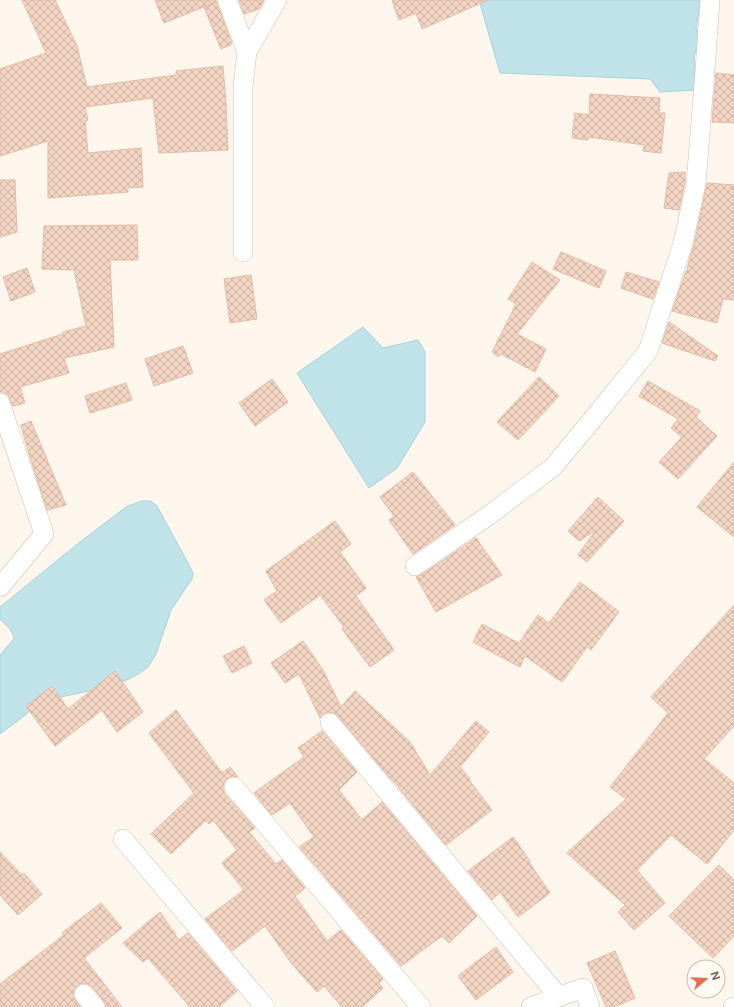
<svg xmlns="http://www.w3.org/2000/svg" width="734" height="1007" font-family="'Public Sans',sans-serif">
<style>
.water{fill:#bfe3e8;stroke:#a5d3da}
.building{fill:url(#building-cross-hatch);stroke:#e6bba3}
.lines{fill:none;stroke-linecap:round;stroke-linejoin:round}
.minor-casing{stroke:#d1beb0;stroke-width:20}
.minor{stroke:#fff;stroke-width:19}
</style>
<defs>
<pattern id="building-cross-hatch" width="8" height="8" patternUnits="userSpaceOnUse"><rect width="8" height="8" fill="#f3d5c3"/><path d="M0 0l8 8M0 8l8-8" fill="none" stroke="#cab0a1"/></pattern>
</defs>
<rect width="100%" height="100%" fill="#fdf6ec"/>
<g class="water">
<polygon points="479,0 701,0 696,28 700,39 694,57 695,90 660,92 650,79 500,73"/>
<polygon points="363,327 383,348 418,340 425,352 425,422 397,468 369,488 297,373"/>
<polygon points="141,501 150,501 157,506 189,565 193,573 192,579 171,610 156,654 148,667 140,673 129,679 107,687 56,698 34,708 16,722 0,734 0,655 13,640 14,637 10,629 0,619 0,607 80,542 126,507"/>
</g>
<g class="building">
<polygon points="22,0 55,0 77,46 87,87 176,75 176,71 223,66 226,104 228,150 159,153 153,98 85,107 88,120 85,121 88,153 141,148 143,187 128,188 128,192 48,198 48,141 0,156 0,69 46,53"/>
<polygon points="155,0 216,0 216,2 164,23"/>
<polygon points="239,0 264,0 259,9 244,14"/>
<polygon points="392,0 488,0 422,29 416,13 399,20"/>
<polygon points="217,2 232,44 221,49 204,7"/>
<polygon points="716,73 734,75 734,123 712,122"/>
<polygon points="590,94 660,98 659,113 665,113 661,153 643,151 644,145 589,137 588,140 572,138 575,113 589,115"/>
<polygon points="685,172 685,182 679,210 664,208 669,173"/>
<polygon points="0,180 15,180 17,232 0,237"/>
<polygon points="707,183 734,185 734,300 723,299 717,323 672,311 686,271 687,271 689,261 694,245"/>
<polygon points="137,225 138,260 110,260 114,347 64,358 69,373 20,387 25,403 13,406 10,400 8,395 3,392 0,392 0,354 63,334 63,332 86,326 74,270 42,269 44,226"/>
<polygon points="561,252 606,271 599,288 553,269"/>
<polygon points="532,262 560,280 517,334 546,349 535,372 501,354 498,357 492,352 516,304 508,299"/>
<polygon points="27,268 35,292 11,301 3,277"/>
<polygon points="626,272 659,282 653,299 621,288"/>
<polygon points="251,275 257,319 230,323 224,279"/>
<polygon points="669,322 718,356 715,361 662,343"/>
<polygon points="183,346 193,373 154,386 145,359"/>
<polygon points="539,377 559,396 518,440 497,422"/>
<polygon points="272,379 288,402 255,426 239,403"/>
<polygon points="648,381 700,411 696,417 717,436 678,479 659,462 682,437 671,428 678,419 639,396"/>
<polygon points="126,383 132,400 90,413 85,396"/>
<polygon points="31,421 66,505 47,510 29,454 21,425"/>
<polygon points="734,462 734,537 697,507"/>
<polygon points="413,472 455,525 413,554 389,520 394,516 380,497"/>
<polygon points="598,497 624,521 587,562 578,555 596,530 579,541 568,531"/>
<polygon points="335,521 351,544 340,552 366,588 356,596 394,650 370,667 342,629 344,627 320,595 281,623 264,600 277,591 266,571"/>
<polygon points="476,538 502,575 436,612 416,577 421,575"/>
<polygon points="580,582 619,612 591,650 587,647 562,682 525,656 520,667 473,642 482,624 519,643 538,615 549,623"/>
<polygon points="734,605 734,726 704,759 734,783 734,830 707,864 671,835 637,870 665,903 634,930 618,912 625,905 567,853 626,799 610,787 668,713 651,697"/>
<polygon points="303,641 323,670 341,707 355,691 410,742 430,775 476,721 489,732 460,767 470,779 469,780 492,810 446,845 398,787 399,787 389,777 338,716 334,713 328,712 323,714 320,718 299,674 285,683 271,663"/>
<polygon points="244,646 252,663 232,673 223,656"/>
<polygon points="115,671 143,712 117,732 102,710 55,746 26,706 52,686 68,709"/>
<polygon points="176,710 222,773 230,767 238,777 232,776 227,779 224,783 223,789 225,794 255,828 249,832 276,864 282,860 305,888 295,896 327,941 341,930 383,979 379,983 383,988 362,1007 342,1007 324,986 317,992 292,964 265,926 232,951 205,919 244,890 222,863 237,850 213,820 209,824 206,820 171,854 151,834 194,793 149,733"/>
<polygon points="322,731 357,772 339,790 362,820 382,802 477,916 449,943 442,936 401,966 330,883 322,873 299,847 314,837 290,803 272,815 254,793 304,757 298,748"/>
<polygon points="513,837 530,861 529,862 550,893 518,917 500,892 492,900 468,871"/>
<polygon points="0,852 22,875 24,873 42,894 18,915 0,895"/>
<polygon points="719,865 734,880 734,936 713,958 669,916"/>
<polygon points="101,903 122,928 84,958 122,1007 106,1007 106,1005 103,1000 92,987 88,984 82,983 77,986 74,991 73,996 76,1001 81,1007 0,1007 0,984 64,935 62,933"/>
<polygon points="160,912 179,940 188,933 237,991 219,1007 190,1007 148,958 143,962 123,943"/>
<polygon points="496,947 513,972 476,1000 458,976"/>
<polygon points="615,951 635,998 614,1007 606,1007 587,963"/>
</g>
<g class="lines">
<defs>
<g id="minor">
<polyline points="227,0 247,52"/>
<polyline points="243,252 243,86 247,52 277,0"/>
<polyline points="0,403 44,534 0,587"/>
<polyline points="415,566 488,516 553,467 592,420 648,351 683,243 696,184 705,70 710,0"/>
<polyline points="330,723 559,997"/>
<polyline points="234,787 421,1007"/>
<polyline points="123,839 265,1007"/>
<polyline points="84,994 95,1007"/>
<polyline points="531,1007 583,988 590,1007"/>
<polyline points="733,1007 734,1007"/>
</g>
</defs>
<use href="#minor" class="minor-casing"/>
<use href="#minor" class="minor"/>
</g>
<g transform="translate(706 979) rotate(71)"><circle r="19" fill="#fffaf3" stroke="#cabbb1"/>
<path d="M0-3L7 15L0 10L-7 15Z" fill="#e76f51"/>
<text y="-6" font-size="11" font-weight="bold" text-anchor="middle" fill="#7a5c4d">N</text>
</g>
</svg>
